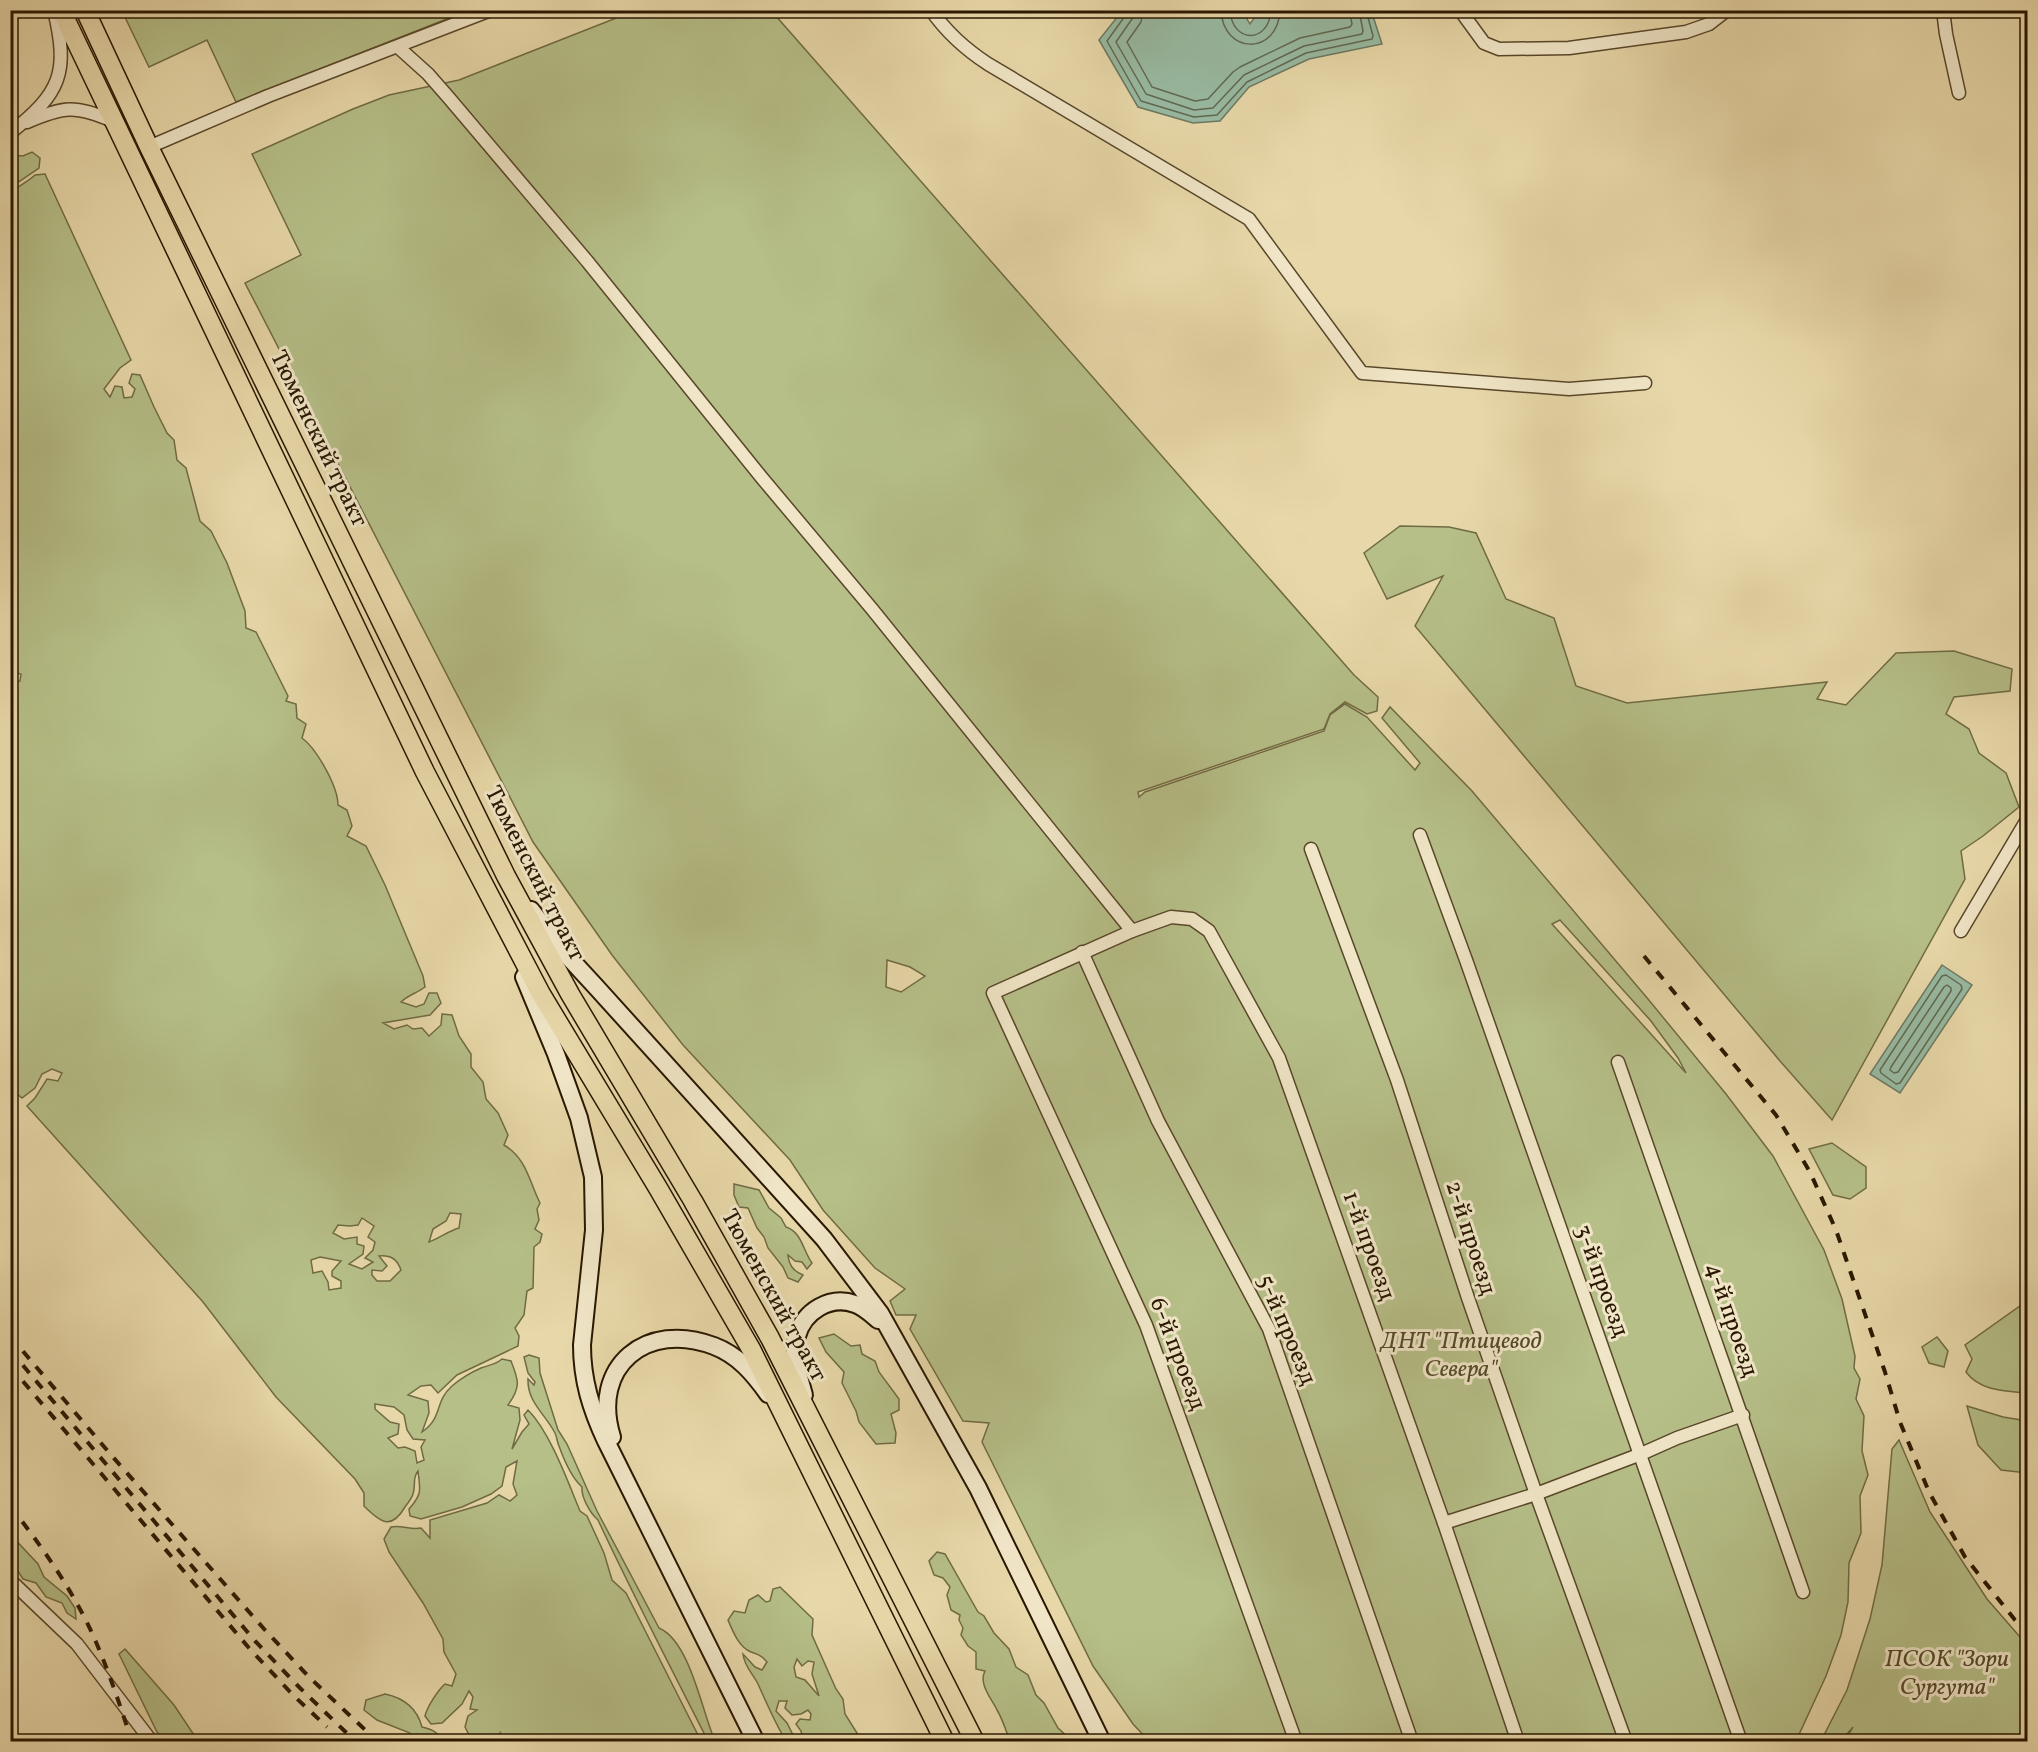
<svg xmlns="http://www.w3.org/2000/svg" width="2038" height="1752" font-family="Vollkorn,serif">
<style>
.green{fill:#b6bf88;stroke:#706b44;stroke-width:1.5;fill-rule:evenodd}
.water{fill:#98bba3;stroke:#6c7962;stroke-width:1.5}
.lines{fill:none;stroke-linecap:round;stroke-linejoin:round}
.shore{stroke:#606952;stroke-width:1.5}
.street-casing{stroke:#59472a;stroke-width:15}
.secondary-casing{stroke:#291700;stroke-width:20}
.primary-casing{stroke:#291700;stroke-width:21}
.street{stroke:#f0e6c7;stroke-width:12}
.secondary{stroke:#f0e6c7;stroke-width:16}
.primary{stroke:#e8d8a9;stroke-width:18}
.rail{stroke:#291700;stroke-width:4;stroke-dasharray:10 10;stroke-linecap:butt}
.labels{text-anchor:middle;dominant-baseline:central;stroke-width:6;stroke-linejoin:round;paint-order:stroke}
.street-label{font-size:24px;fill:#291700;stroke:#f0e6c7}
.park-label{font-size:24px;font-style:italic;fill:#534929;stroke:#f0e6c7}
</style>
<rect width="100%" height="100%" fill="#e8d8a9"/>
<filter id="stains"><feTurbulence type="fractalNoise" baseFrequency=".00333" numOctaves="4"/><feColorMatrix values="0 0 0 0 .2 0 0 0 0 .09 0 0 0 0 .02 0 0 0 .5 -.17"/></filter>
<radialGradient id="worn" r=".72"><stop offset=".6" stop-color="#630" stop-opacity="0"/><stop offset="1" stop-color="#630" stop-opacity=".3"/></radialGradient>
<g class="green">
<path d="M 750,10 L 775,15 L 1354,675 L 1378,697 L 1377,711 L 1367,714 L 1345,702 L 1330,714 L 1324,729 L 1138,792 L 1139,797 L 1145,792 L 1324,731 L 1330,715 L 1345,704 L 1367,717 L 1415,770 L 1420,763 L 1382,718 L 1390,707 L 1472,791 L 1648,999 L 1726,1094 L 1773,1156 L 1824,1250 L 1842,1299 L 1855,1356 L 1854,1368 L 1860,1379 L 1856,1399 L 1864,1416 L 1862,1451 L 1868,1475 L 1860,1496 L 1861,1533 L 1849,1563 L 1848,1602 L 1841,1635 L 1826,1676 L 1796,1741 L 1149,1741 L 1133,1724 L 1093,1666 L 982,1442 L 989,1423 L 963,1421 L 910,1329 L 916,1315 L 896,1315 L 890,1301 L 905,1289 L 875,1268 L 823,1210 L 790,1160 L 683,1045 L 612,955 L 533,842 L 245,283 L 301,255 L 252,154 L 353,109 L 389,95 L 459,80 L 634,11 ZM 1560,920 L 1651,1021 L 1678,1058 L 1686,1073 L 1552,924 ZM 887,960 L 910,967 L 925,976 L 901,992 L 886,987 Z"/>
<polygon points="122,11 467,11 236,102 207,40 149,67"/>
<polygon points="32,152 40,158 39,168 11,187 11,163 13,155 23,156"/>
<path d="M 45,174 L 131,360 L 120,368 L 104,389 L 110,397 L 115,386 L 122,387 L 124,398 L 132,397 L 135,389 L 129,383 L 132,374 L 140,375 L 154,407 L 167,433 L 174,440 L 177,460 L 186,468 L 200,521 L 211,531 L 227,563 L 245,611 L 246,628 L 256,632 L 288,696 L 286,701 L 296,704 L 297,718 L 306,724 L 302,738 C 317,749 338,787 338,805 L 347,810 L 352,826 L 347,836 L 366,846 L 385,885 L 423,976 L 425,987 C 417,993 408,995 401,1002 L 416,1007 L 424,1004 L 429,993 L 437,993 L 441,1003 L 430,1015 L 383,1023 L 394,1029 L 407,1025 L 413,1029 L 422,1028 L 429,1036 L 441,1025 L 442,1014 L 452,1015 L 459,1036 L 471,1054 L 471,1067 L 483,1082 L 486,1099 L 498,1113 L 508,1135 L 504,1145 C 527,1159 529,1181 540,1203 L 537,1209 L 539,1220 L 535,1229 L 542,1234 L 540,1242 L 534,1247 L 533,1288 L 527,1291 L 524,1315 L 515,1328 L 519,1336 L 518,1346 L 457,1375 L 438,1393 L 431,1385 L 421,1386 L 408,1395 L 428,1401 L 429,1413 L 422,1432 C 443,1418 434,1402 452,1386 C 459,1380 472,1372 481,1368 C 489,1365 495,1365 502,1359 L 511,1361 C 519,1381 521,1387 508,1405 L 519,1408 L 520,1420 L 512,1449 L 522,1432 L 529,1424 L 524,1415 L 528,1410 C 550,1432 568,1482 580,1511 L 587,1516 L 604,1553 L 612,1580 L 626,1593 L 701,1741 L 498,1741 L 500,1733 L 491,1741 L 475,1741 L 470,1737 L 465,1727 L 468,1716 L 477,1710 L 470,1709 L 473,1697 L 469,1691 L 462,1704 L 442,1723 L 431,1724 L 425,1716 C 427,1707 438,1690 445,1684 L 452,1686 L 456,1674 L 444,1652 L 443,1639 L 423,1603 L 389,1552 L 384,1539 L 391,1527 C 402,1525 410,1530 421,1528 L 430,1538 L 430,1520 L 487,1503 L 499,1495 L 510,1501 L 517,1495 L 513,1484 L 517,1461 L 506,1467 L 502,1486 L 491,1494 L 462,1507 L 421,1519 L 410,1516 L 409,1509 C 423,1493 420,1490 418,1471 C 412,1478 416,1486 413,1494 C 412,1498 408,1503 405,1507 C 391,1531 380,1522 364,1506 L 364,1493 L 355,1479 L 276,1397 L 203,1302 L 27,1106 L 35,1098 L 47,1079 L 58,1081 L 62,1073 L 52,1069 L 42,1074 L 35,1088 L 22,1098 L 11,1089 L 12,1034 L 10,1033 L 10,685 L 20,681 L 21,674 L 10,672 L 10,195 C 16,186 27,183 35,175 ZM 450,1213 L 461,1214 L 459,1228 C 448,1231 440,1238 429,1242 L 433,1229 L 446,1221 ZM 362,1218 L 374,1226 L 368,1237 L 375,1242 L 373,1250 L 365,1258 L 373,1262 L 362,1269 L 349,1264 L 363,1254 L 364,1246 L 357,1244 L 357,1237 L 344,1239 L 333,1233 L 338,1225 L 350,1226 L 358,1225 ZM 379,1256 C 391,1255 397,1259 401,1270 L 390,1281 L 377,1281 L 372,1275 L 372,1270 L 382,1271 L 387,1266 ZM 320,1257 L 341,1261 L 332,1271 L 332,1276 L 341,1281 L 341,1288 L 329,1290 L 328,1282 L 322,1271 L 313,1273 L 311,1260 ZM 375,1404 L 394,1407 L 404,1415 L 407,1430 L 413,1439 L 425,1440 L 421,1447 L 424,1460 L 417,1463 L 415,1451 L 405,1447 L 398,1448 L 388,1438 L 398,1434 L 399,1424 L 390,1422 L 375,1409 Z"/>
<polygon points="1400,526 1449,527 1476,533 1506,599 1554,618 1576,686 1627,703 1827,682 1817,699 1846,705 1896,653 1954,651 2012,669 2010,691 1954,697 1946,714 1969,729 1979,753 2006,773 2019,807 1983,836 1961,851 1965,879 1832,1120 1780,1061 1415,626 1443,576 1387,599 1364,553"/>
<polygon points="1832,1143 1866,1167 1866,1188 1850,1199 1833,1195 1809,1149"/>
<path d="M 734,1184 L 759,1190 L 769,1208 L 781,1218 L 786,1227 C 802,1232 803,1251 812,1263 L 807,1269 L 802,1262 L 795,1261 L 788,1255 C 789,1265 793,1271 803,1275 L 798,1282 L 788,1278 L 783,1267 L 768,1248 L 764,1237 L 757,1228 L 748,1208 L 739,1207 L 734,1195 Z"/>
<path d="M 2027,1301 L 2027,1393 C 2005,1391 1980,1391 1966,1372 L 1972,1359 L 1965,1345 Z"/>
<polygon points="834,1334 851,1346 860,1345 862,1354 875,1361 879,1372 899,1399 899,1410 891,1414 896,1433 895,1443 876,1444 859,1422 856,1411 842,1383 844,1372 826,1352 819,1338"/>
<polygon points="1937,1337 1948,1351 1944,1367 1929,1363 1922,1347"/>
<path d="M 529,1355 L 539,1358 L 540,1373 L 558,1430 L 567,1444 L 597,1511 L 659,1628 C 690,1641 702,1712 715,1741 L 708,1741 C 671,1668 633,1595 598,1520 C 590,1513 581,1497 582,1487 C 571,1477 564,1460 559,1446 C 557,1442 557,1437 555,1433 C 546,1415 527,1402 528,1379 L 534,1385 L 535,1382 L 528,1373 L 524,1357 Z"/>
<polygon points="1967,1406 2003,1417 2027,1421 2027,1473 2001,1470 1978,1445"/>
<polygon points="1899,1440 1930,1512 1987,1599 2027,1645 2027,1741 1845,1741 1853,1727 1841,1741 1821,1741 1847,1690 1870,1619 1882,1565 1892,1449"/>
<polygon points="10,1534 38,1564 44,1577 67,1596 75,1608 76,1619 67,1613 62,1603 46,1597 36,1583 23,1579 16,1568 11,1569"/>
<path d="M 937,1552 L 945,1554 L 978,1612 L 984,1616 L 994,1633 L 1009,1649 L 1016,1667 L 1028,1675 L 1036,1695 L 1044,1703 L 1058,1728 L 1072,1741 L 1010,1741 C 1006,1731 1003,1720 997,1710 C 992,1699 978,1684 985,1671 L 976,1669 L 976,1652 L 968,1646 L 961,1635 L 963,1628 L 959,1620 L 960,1615 L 951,1610 L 947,1595 L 950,1587 L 943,1578 L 934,1575 L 929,1561 Z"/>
<path d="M 780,1587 L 813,1619 L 812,1635 L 836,1689 L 843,1699 L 845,1714 L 862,1741 L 813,1742 L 803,1740 L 801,1731 L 796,1724 L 800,1719 L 810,1720 L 811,1714 L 808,1710 L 801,1714 L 792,1715 L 785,1708 L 787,1701 L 779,1701 L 776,1711 L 787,1723 L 794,1737 L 786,1741 C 775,1723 767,1704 758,1684 C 753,1674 744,1666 743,1654 L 755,1667 L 762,1670 L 767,1662 C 761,1655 759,1655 751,1652 C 739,1647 733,1632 728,1620 L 734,1611 L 745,1613 L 749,1600 L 758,1595 L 766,1602 L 770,1601 L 773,1589 ZM 797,1659 L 802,1666 L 808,1661 L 814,1662 L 812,1674 L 819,1696 L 805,1680 L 796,1677 L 794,1667 Z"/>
<polygon points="125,1649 174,1705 198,1741 166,1741 157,1732 119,1654"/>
<path d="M 385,1694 C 404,1698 417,1708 422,1727 C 431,1729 439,1732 441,1741 L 415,1741 L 410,1733 L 377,1720 L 364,1710 L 366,1700 Z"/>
</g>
<g class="water">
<polygon points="1371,10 1382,44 1309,59 1249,87 1220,121 1193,123 1138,107 1099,40 1122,11 1242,11 1250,24 1259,11"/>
<polygon points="1942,965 1972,985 1900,1093 1870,1074"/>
</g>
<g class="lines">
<g class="shore">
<polyline points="1126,10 1125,16 1107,41 1141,101 1194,117 1217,115 1247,82 1306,53 1372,39 1373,36 1366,10"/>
<polyline points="1134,10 1132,19 1116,42 1146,94 1194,110 1213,108 1244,75 1304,46 1362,34 1363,31 1359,10"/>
<polyline points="1143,10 1141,22 1127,42 1152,87 1195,101 1208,99 1233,72 1240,67 1300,38 1350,27 1352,24 1349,10"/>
<path d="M 1221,10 C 1223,55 1278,56 1280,10"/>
<path d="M 1230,10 C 1232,44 1269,44 1271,10"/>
<polygon points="1946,975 1961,985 1962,989 1900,1083 1896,1084 1881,1073 1880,1070 1942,976"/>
<polygon points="1947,985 1951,988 1951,991 1898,1072 1894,1073 1890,1070 1891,1067 1944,987"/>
</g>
<defs>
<g id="street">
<path d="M 931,10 C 947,33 965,49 988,64 L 1249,219 L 1362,373 L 1569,389 L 1645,383"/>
<polyline points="1460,10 1484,43 1499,49 1569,48 1686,32 1709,24 1727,10"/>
<polyline points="1943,10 1946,34 1959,93"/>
<polyline points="398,47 428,74 449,98 587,261 762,478 872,609 1132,931"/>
<path d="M 27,122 C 64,106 76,105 113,121"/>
<path d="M 10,133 C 61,93 69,73 54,10"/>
<polyline points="149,147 268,96 491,10"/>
<polyline points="1420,835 1466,960 1741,1742"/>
<polyline points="1311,849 1397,1080 1468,1298 1536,1494 1626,1742"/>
<polyline points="1961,931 2028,818"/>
<polyline points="1082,952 1158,1121 1269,1329 1412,1742"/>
<polyline points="1618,1062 1803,1592"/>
<polyline points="1444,1523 1536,1494 1641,1454 1677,1438 1743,1415"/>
<polyline points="10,1580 77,1644 152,1742"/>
<polyline points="1296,1742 1146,1325 993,993 1132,931 1171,917 1192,919 1209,931 1279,1058 1444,1523 1518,1742"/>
</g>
<g id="secondary">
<polyline points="531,910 562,950 597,988 824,1239 880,1313 978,1488 1102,1742"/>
<path d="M 524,977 L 556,1054 L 579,1118 L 593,1177 L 594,1230 L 582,1345 C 582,1380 591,1409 606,1441 L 756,1742"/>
<path d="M 804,1395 C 799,1376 791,1355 797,1336 C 804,1311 830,1295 855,1304 C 864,1307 871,1314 878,1320"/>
<path d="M 612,1437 C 590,1366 647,1320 714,1346 C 738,1355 754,1374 768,1394"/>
</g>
<g id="primary">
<polyline points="61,10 425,772 541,994 658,1188 751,1349 945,1742"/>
<polyline points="85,10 149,147 506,876 570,994 693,1201 770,1338 975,1742"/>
</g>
</defs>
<use href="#street" class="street-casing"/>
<use href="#secondary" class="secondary-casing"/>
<use href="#primary" class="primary-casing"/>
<use href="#street" class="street"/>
<use href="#secondary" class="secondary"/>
<use href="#primary" class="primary"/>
<g class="rail">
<polyline points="1644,956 1776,1115 1810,1172 1836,1230 1885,1372 1900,1422 1929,1492 1965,1557 2015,1620 2028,1632"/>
<polyline points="10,1336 112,1456 265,1630 309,1677 378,1742"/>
<polyline points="10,1350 255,1641 300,1688 356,1742"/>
<polyline points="10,1366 249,1648 293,1695 327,1727"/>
<path d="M 10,1506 C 42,1546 76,1595 96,1642 C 110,1675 121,1708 132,1742"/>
</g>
</g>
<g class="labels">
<g class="street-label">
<text transform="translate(318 439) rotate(64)">Тюменский тракт</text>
<text transform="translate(534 874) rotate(63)">Тюменский тракт</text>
<text transform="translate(1470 1238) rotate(72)">2-й проезд</text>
<text transform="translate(1368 1246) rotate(70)">1-й проезд</text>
<text transform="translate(1601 1281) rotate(70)">3-й проезд</text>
<text transform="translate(773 1296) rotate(61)">Тюменский тракт</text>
<text transform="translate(1731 1320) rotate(71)">4-й проезд</text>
<text transform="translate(1286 1330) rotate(67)">5-й проезд</text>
<text transform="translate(1177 1354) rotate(69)">6-й проезд</text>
</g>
<g class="park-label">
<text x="1461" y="1342">ДНТ "Птицевод<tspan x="1461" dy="28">Севера"</tspan></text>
<text x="1947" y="1660">ПСОК "Зори<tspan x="1947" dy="28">Сургута"</tspan></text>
</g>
</g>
<rect width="2038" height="1752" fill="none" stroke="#e8d8a9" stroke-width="36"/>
<rect x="12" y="12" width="2014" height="1728" fill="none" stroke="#291700" stroke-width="3"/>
<rect x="18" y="18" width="2002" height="1716" fill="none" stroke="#291700" stroke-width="1.5"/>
<rect width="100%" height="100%" filter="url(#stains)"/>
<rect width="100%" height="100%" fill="url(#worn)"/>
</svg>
